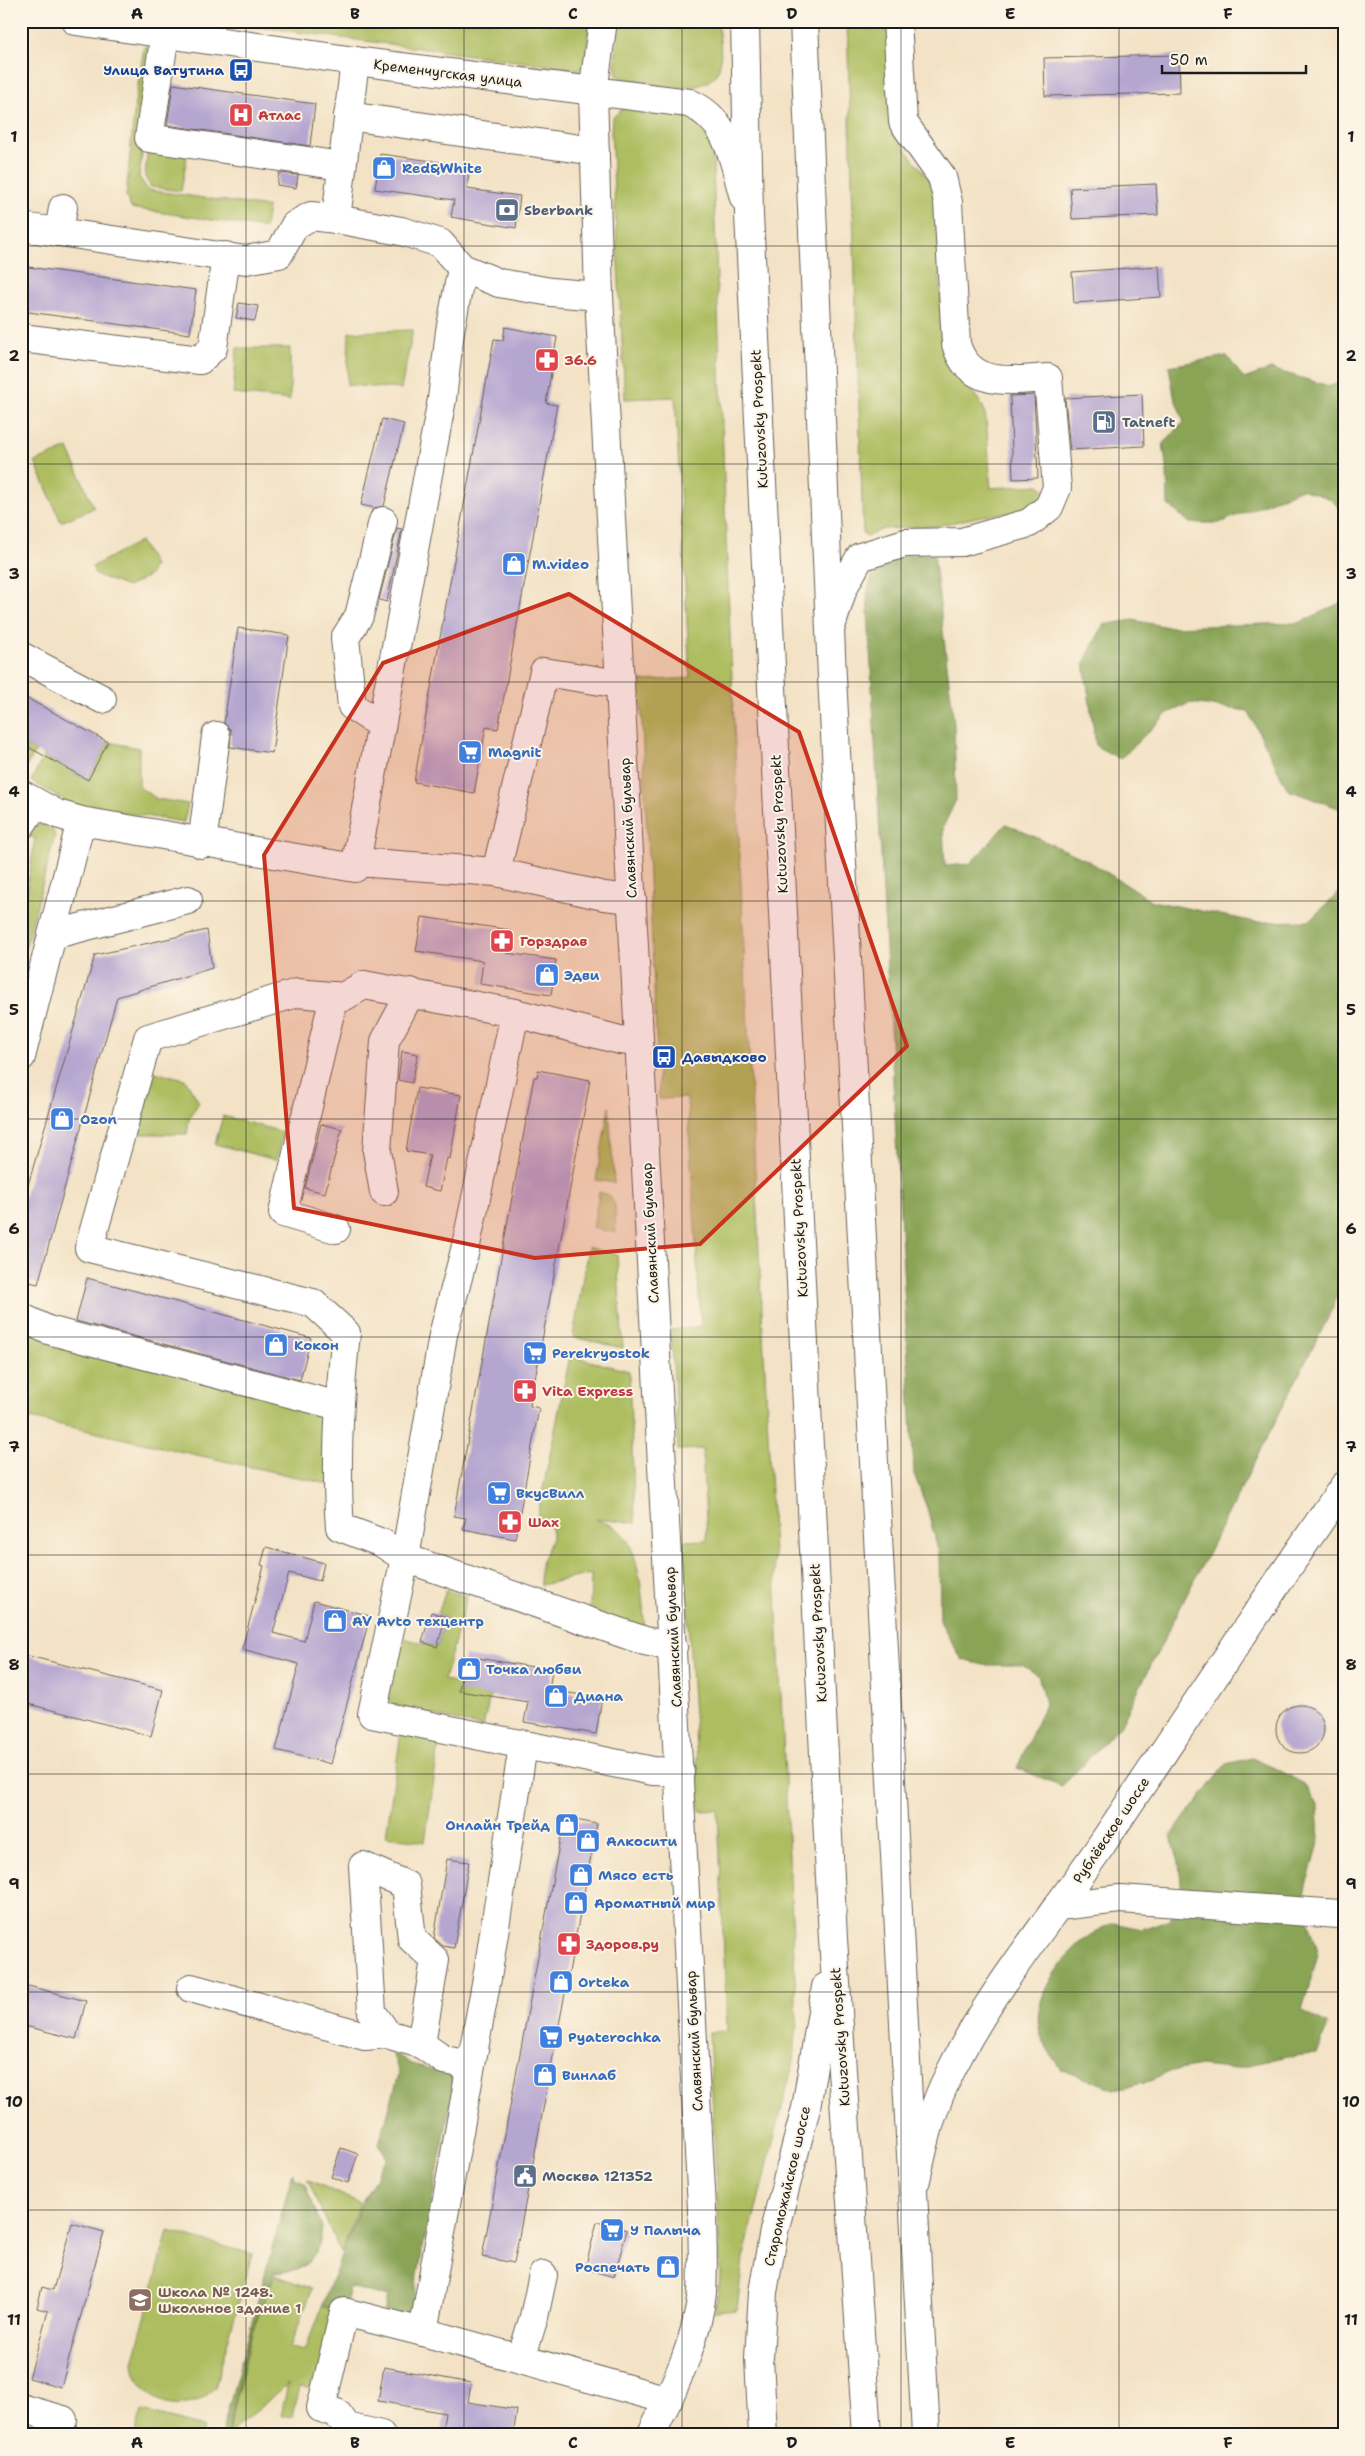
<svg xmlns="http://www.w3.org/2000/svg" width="1365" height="2456" font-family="'Shantell Sans',sans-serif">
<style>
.green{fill:#adbd60;stroke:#646c3e}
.forest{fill:#8aa456;stroke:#536039}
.building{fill:#b5a6d0}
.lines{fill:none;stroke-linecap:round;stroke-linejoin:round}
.minor-casing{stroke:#676157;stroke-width:30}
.major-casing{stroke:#676157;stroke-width:30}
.minor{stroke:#fff;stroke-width:28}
.major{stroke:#fff;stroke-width:28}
.marked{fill:#c8321e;fill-opacity:0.2;stroke:#c8321e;stroke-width:4;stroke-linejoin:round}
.grid{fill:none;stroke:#1c1c1c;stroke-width:1;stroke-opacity:0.55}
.labels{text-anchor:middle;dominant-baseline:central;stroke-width:4;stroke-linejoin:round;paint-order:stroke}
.transit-label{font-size:14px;font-weight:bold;fill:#164399;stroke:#fcf5e5;text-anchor:end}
.street-label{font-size:14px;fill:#1c1c1c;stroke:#fcf5e5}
.health-label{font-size:14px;font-weight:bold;fill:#be3a42;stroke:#fcf5e5;text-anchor:start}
.shop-label{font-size:14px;font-weight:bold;fill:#366cbe;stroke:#fcf5e5;text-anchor:start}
.service-label{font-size:14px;font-weight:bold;fill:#4e5e75;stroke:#fcf5e5;text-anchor:start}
.education-label{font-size:14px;font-weight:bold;fill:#785e54;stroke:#fcf5e5;text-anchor:start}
.neatline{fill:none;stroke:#1c1c1c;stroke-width:2}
.grid-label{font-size:16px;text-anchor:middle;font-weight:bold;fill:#1c1c1c}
</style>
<rect width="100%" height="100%" fill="#fcf5e5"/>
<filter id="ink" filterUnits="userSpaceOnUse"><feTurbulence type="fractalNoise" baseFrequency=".02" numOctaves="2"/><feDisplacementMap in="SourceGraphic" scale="10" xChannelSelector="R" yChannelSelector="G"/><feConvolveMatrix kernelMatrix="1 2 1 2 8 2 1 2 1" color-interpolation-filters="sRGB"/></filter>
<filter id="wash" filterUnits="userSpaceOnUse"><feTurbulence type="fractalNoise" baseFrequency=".0096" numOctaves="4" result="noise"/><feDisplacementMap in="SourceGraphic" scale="20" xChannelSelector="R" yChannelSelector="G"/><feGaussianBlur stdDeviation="1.12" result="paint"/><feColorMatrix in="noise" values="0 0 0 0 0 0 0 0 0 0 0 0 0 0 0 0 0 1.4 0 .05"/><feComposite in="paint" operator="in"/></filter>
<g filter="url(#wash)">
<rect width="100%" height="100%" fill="#f3e2c5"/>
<g class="green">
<polygon points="214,21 590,21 584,70"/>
<path d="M 618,21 L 718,21 C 719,35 723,56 719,68 C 708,100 652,84 626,81 L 617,75 L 615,64 Z"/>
<path d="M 847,21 L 886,21 L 897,127 L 904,147 L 927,177 L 938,200 L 942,351 C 949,377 971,384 983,407 C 988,417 989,472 991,488 L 1039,485 L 1047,491 L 1041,510 L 987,515 L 936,526 L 883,529 L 868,536 L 863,534 Z"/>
<polygon points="144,47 156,48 139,177 148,190 268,207 265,228 131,208 126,197 135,103"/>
<polygon points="625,107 694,111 712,138 727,565 743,929 797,2018 794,2061 743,2259 737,2310 715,2312 720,2278 719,2238 709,2032 727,2031 718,1810 700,1811 683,1541 707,1540 702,1449 678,1450 671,1330 701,1327 687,1098 659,1099 640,681 690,678 675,397 625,399 611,131 612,118"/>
<polygon points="148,144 188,150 181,191 151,187 145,177"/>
<polygon points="413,330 401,389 347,385 349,332"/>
<polygon points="237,348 290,348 290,400 233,394"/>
<polygon points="68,448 94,508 61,522 35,462"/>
<polygon points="140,541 154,565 150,575 128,587 96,575 92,567"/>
<polygon points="108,742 139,748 139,787 157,799 188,804 184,822 73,805 31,781 44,756 88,780"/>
<polygon points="21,743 36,751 21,775"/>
<polygon points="50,823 55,836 21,965 21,926 35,838 21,836 31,825"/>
<polygon points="155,1072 185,1079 199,1102 189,1119 187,1134 139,1134"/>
<polygon points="609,1107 614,1183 596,1180"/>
<polygon points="223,1116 283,1132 276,1160 215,1144"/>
<polygon points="599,1192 609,1195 615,1205 616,1233 593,1228"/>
<polygon points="588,1247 617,1255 623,1348 573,1337"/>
<polygon points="21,1317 339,1406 337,1486 21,1416"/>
<path d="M 570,1356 L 629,1371 L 635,1523 L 596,1519 C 602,1522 609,1524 614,1527 C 642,1543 642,1602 645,1630 L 590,1613 L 591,1574 L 541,1585 C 540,1576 539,1569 542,1561 C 549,1542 563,1531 537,1518 Z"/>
<polygon points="446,1590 467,1597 444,1680 460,1683 490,1696 483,1727 393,1705 385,1697 399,1637 437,1647 446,1617 438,1614"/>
<polygon points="401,1732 440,1737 425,1842 386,1836"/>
<polygon points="307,2179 360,2203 341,2253"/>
<path d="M 168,2231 L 252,2254 L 215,2387 C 189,2419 138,2405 133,2363 Z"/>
<polygon points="275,2275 312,2289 290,2347 305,2350 322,2306 344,2312 325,2390 300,2387 293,2415 281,2416 288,2384 236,2427 231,2435 228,2435 252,2332"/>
<polygon points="142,2411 204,2427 202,2435 135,2435"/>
</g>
<g class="forest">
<polygon points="1227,356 1244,379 1271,369 1329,386 1344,381 1344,514 1331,499 1301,489 1219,523 1190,523 1168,505 1167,472 1163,443 1184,422 1174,396 1169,366"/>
<polygon points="934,554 954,724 956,800 943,827 945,866 970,864 1006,824 1087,860 1152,901 1255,922 1309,921 1344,888 1344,1275 1333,1308 1120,1726 1062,1786 1017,1768 1045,1704 1038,1675 1022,1665 984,1665 962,1660 940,1621 939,1553 927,1508 914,1474 867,593 875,567 894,556"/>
<polygon points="1344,597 1344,810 1288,790 1248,711 1191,703 1168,713 1120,759 1096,746 1084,663 1103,625 1133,620 1168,627 1299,623 1340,603"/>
<path d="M 1252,1758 L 1279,1770 L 1304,1784 L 1318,1808 L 1320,1839 L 1304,1897 L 1309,1926 L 1318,1954 L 1302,2010 L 1328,2025 L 1317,2054 L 1288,2056 L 1230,2069 L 1200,2066 L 1172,2071 L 1144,2083 L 1115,2089 L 1060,2069 C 1054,2058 1045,2047 1041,2035 C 1028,2002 1063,1954 1089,1936 C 1096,1931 1105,1927 1113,1923 L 1142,1929 L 1170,1919 L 1182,1894 L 1179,1863 L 1171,1835 L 1226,1764 Z"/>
<polygon points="392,2051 411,2064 456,2075 413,2300 427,2308 423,2332 382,2321 388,2297 350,2287 344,2312 322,2306 362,2202 387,2158 379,2144 399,2074"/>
<polygon points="293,2172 295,2178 304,2182 322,2227 320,2243 310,2261 297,2270 274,2273 251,2333 227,2435 221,2435"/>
</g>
<g id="blocks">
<g class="building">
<polygon points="1179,55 1180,93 1045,96 1044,58"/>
<polygon points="173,84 315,104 310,146 167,125"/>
<polygon points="380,154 470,166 467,189 520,196 516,228 451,217 454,200 375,189"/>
<polygon points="279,173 298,175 296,188 277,185"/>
<polygon points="1156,184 1158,215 1072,219 1070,188"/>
<polygon points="21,266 196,290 190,334 21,311"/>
<polygon points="1159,266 1161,297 1074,303 1072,272"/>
<polygon points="239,303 258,306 255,321 236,318"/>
<polygon points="505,327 557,337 546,403 557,405 498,729 486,727 474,793 414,782 494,339 503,340"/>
<polygon points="1142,394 1144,446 1070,450 1065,398"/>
<polygon points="1034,395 1038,478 1013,479 1010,396"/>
<polygon points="382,419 404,424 384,506 375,508 361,505"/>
<polygon points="397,528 402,529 387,602 379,600"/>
<polygon points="238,628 289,635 272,753 230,747 231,730 224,723"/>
<polygon points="21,695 108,742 88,780 21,743"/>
<polygon points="422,917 510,930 506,953 556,960 551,995 480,984 483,961 416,951"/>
<polygon points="207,930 212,968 117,997 38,1284 21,1280 21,1209 95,955"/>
<polygon points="402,1051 418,1054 412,1083 398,1080"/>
<polygon points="538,1070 590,1080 530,1406 539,1408 515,1539 463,1529 466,1518 454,1516 534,1077 537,1077"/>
<polygon points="417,1088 461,1095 450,1159 447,1158 440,1191 423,1187 430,1155 406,1151"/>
<polygon points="321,1124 342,1129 325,1193 305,1188"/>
<polygon points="87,1278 311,1338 300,1380 76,1321"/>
<polygon points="266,1547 324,1563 320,1581 289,1573 273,1633 304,1641 314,1601 370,1616 331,1764 276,1750 299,1664 242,1649 264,1566 261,1565"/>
<polygon points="431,1612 446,1617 437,1647 422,1642"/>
<polygon points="21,1654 163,1690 151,1736 21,1702"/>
<polygon points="465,1656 552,1670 549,1690 602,1698 596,1734 524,1722 528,1702 459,1691"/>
<circle cx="1300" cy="1729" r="24"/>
<polygon points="564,1818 597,1824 514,2263 482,2257"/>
<polygon points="447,1859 469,1862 454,1948 443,1946 434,1938"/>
<polygon points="21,1984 86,2001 76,2039 21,2025"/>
<polygon points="341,2148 358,2154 348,2183 331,2177"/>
<polygon points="597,2222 627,2230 614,2277 585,2269"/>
<polygon points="72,2223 104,2232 61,2387 29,2378 48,2311 37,2308 42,2287 53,2290"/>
<polygon points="384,2367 471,2383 468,2402 517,2410 513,2435 461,2435 442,2431 445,2413 378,2401"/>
</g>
</g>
</g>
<g filter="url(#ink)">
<use href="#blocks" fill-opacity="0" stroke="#676157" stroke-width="1"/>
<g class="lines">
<defs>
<g id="minor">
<path d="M 76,21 L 355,61 L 689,103 C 729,120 733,159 744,198"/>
<path d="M 603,21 L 593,92 L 599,296 L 702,2208 C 702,2236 704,2264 702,2292 C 697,2343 673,2389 651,2435"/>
<polyline points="165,34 149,138 342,166"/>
<polyline points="348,116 595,151"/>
<polyline points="63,208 59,232 246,260 279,254 295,225 311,216 336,219 401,231 440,243 462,268 499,283 551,292 599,296"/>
<polyline points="336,219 355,61"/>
<polyline points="21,227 59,232"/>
<polyline points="21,338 200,360 213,348 226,256"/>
<path d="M 831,627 L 843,588 L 860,557 L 905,543 L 962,542 L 1029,523 L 1049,507 L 1057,488 L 1048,378 C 1012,380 969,389 956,344 L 948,202 L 942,177 L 903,122 L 897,21"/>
<polyline points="21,656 102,699"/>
<polyline points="381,725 352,706 345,638 359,616 383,521"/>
<polyline points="21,794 57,814 81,821 355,868 442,399 450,331 462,268"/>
<polyline points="21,825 36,803"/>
<polyline points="202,844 216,736"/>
<polyline points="356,862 496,872 604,896 632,899"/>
<polyline points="496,872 544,672 620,684"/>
<polyline points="52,935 188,900"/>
<polyline points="334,996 283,1213 336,1229"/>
<polyline points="515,1013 465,1250 443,1335 405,1558 645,1641 673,1647"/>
<path d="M 639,1042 L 620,1040 L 515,1013 L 364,985 L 343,997 L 297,993 L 148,1038 L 89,1248 L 313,1303 L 346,1333 C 339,1398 335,1462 340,1527 L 382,1543 L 405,1558 L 372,1714 L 653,1771 L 680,1772"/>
<polyline points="21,1057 81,821"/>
<polyline points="384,1192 377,1151 385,1041 411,992"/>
<polyline points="21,1317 48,1330 339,1406"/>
<polyline points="1058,1906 1120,1899 1339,1914"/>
<polyline points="191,1988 365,2036 387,2034 421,2044 435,1960 412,1939 406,1885 363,1866 372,2012 387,2034"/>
<polyline points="471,2065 487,1978 523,1746"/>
<path d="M 916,2180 C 923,2148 930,2115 944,2085 C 984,1998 1048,1923 1102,1844 C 1182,1725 1262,1604 1344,1486"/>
<polyline points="423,2332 668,2400"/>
<polyline points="521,2359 534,2317 543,2275"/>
<polyline points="21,2408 63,2420"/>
<polyline points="381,2435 347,2427 337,2413 321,2408 344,2312 423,2332 471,2065 444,2060 421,2044"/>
</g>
<g id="major">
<polyline points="745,21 749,215 833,1939 867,2435"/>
<polyline points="804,21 832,677 926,2435"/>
<polyline points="763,2435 759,2358 763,2292 774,2231 806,2108 826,1987"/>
</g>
</defs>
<use href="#minor" class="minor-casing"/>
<use href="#major" class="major-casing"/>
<use href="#minor" class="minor"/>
<use href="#major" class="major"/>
</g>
</g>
<path class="marked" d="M 569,594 L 799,732 L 907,1046 L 700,1244 L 535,1258 L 294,1208 L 264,855 L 383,663 Z"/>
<path class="grid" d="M 246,21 L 246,2435M 464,21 L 464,2435M 682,21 L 682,2435M 901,21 L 901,2435M 1119,21 L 1119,2435M 21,246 L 1344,246M 21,464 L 1344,464M 21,682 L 1344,682M 21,901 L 1344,901M 21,1119 L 1344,1119M 21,1337 L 1344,1337M 21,1555 L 1344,1555M 21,1774 L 1344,1774M 21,1992 L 1344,1992M 21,2210 L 1344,2210"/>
<defs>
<symbol id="bus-square" viewBox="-11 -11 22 22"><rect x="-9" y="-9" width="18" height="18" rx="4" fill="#1a4fb4" stroke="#fcf5e5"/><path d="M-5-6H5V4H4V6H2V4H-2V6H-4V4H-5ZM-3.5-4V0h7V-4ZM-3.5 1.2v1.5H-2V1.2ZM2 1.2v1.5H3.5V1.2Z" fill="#fff"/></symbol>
<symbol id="hospital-square" viewBox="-11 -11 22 22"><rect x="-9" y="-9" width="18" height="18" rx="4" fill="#e0444e" stroke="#fcf5e5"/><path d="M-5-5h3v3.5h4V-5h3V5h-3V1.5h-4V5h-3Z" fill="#fff"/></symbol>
<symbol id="shop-square" viewBox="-11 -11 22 22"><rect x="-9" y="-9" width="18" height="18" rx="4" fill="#3f7fe0" stroke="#fcf5e5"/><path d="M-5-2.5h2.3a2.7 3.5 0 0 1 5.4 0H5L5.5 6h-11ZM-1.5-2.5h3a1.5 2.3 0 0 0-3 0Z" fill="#fff"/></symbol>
<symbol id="bank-square" viewBox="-11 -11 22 22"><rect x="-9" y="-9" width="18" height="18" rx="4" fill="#5c6f8a" stroke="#fcf5e5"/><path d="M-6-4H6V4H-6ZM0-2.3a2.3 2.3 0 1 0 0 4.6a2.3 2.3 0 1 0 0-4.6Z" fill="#fff"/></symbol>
<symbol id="pharmacy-square" viewBox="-11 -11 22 22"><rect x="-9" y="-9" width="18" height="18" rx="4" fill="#e0444e" stroke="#fcf5e5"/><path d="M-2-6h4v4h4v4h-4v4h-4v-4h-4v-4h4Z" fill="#fff"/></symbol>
<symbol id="fuel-square" viewBox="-11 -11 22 22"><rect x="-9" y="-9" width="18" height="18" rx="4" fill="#5c6f8a" stroke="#fcf5e5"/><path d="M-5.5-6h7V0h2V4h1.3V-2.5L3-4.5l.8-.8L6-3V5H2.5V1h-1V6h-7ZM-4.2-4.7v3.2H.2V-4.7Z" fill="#fff"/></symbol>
<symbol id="supermarket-square" viewBox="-11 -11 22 22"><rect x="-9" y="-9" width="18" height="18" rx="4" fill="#3f7fe0" stroke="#fcf5e5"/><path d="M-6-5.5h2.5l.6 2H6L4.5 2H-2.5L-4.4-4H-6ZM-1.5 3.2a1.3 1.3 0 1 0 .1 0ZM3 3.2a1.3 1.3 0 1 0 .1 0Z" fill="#fff"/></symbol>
<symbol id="civic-square" viewBox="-11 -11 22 22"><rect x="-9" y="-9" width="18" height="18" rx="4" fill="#5c6f8a" stroke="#fcf5e5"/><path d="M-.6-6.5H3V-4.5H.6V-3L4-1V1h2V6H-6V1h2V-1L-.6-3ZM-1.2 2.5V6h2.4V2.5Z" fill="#fff"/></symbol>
<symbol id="school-square" viewBox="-11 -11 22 22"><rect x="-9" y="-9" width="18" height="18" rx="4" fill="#8d6e63" stroke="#fcf5e5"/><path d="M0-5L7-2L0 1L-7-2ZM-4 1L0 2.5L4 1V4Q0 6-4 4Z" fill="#fff"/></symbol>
</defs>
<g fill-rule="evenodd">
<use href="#bus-square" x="227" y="56" width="28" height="28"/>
<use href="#hospital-square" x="227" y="101" width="28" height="28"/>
<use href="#shop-square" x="370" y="154" width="28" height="28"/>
<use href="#bank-square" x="493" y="196" width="28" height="28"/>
<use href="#pharmacy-square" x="533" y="346" width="28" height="28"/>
<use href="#fuel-square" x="1090" y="408" width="28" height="28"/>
<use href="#shop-square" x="500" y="550" width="28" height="28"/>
<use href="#supermarket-square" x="456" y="738" width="28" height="28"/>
<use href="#pharmacy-square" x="488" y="927" width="28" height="28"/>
<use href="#shop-square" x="533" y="961" width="28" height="28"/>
<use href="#bus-square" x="650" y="1043" width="28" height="28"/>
<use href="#shop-square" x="48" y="1105" width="28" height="28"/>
<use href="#shop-square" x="262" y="1331" width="28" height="28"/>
<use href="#supermarket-square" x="521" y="1339" width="28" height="28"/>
<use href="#pharmacy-square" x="511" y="1377" width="28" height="28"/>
<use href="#supermarket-square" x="485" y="1479" width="28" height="28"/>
<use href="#pharmacy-square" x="496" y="1508" width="28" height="28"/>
<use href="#shop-square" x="321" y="1607" width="28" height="28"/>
<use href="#shop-square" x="455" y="1655" width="28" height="28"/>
<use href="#shop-square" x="542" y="1682" width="28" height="28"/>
<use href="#shop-square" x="553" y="1811" width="28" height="28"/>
<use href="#shop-square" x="574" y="1827" width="28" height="28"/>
<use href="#shop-square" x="567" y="1861" width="28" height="28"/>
<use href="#shop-square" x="562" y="1889" width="28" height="28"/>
<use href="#pharmacy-square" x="555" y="1930" width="28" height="28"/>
<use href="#shop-square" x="547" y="1968" width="28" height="28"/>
<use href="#supermarket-square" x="537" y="2023" width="28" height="28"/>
<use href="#shop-square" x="531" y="2061" width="28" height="28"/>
<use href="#civic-square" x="511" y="2162" width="28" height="28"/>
<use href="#supermarket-square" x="598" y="2216" width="28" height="28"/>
<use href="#shop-square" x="654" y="2253" width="28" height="28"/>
<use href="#school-square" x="126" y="2286" width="28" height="28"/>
</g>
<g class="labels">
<g class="transit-label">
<text x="224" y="70">Улица Ватутина</text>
<text x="682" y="1057" text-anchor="start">Давыдково</text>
</g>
<g class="street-label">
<text transform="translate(448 73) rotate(7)">Кременчугская улица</text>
<text transform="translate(759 419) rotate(-93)">Kutuzovsky Prospekt</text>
<text transform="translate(779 824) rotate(-93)">Kutuzovsky Prospekt</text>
<text transform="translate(628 828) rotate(-93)">Славянский бульвар</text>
<text transform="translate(799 1228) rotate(-93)">Kutuzovsky Prospekt</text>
<text transform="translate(650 1233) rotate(-93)">Славянский бульвар</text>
<text transform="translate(818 1633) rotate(-93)">Kutuzovsky Prospekt</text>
<text transform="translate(673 1637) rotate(-93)">Славянский бульвар</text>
<text transform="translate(1111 1830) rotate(-56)">Рублёвское шоссе</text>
<text transform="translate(840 2037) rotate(-94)">Kutuzovsky Prospekt</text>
<text transform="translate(694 2041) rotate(-93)">Славянский бульвар</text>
<text transform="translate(787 2186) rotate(-77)">Староможайское шоссе</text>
</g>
<g class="health-label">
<text x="258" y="115">Атлас</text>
<text x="564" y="360">36.6</text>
<text x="520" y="941">Горздрав</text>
<text x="542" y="1391">Vita Express</text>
<text x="528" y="1522">Шах</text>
<text x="586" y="1944">Здоров.ру</text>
</g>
<g class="shop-label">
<text x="402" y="168">Red&amp;White</text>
<text x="532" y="564">M.video</text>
<text x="488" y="752">Magnit</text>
<text x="564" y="975">Эдви</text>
<text x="80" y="1119">Ozon</text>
<text x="294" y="1345">Кокон</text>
<text x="552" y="1353">Perekryostok</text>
<text x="516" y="1493">ВкусВилл</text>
<text x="352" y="1621">AV Avto техцентр</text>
<text x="486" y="1669">Точка любви</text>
<text x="574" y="1696">Диана</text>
<text x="550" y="1825" text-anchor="end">Онлайн Трейд</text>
<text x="606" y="1841">Алкосити</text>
<text x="598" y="1875">Мясо есть</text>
<text x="594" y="1903">Ароматный мир</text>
<text x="578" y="1982">Orteka</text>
<text x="568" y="2037">Pyaterochka</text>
<text x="562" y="2075">Винлаб</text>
<text x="630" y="2230">У Палыча</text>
<text x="650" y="2267" text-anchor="end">Роспечать</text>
</g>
<g class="service-label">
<text x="524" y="210">Sberbank</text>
<text x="1122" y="422">Tatneft</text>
<text x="542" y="2176">Москва 121352</text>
</g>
<g class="education-label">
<text x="158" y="2292">Школа № 1248.<tspan x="158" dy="16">Школьное здание 1</tspan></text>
</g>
</g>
<rect width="1365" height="2456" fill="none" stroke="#fcf5e5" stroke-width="55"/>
<path d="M1162 65v8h144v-8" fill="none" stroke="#1c1c1c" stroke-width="2.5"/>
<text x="1170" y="65" font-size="15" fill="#1c1c1c" stroke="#fcf5e5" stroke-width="4" paint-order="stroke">50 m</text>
<rect x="28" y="28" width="1310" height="2400" class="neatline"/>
<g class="grid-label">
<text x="137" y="19">A</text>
<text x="355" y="19">B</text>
<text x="573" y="19">C</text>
<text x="792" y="19">D</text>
<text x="1010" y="19">E</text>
<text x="1228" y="19">F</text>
<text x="14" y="142">1</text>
<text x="1351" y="142">1</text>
<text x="14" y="361">2</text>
<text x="1351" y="361">2</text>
<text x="14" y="579">3</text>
<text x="1351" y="579">3</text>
<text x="14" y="797">4</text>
<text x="1351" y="797">4</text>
<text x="14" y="1015">5</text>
<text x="1351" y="1015">5</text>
<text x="14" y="1234">6</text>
<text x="1351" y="1234">6</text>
<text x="14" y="1452">7</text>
<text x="1351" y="1452">7</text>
<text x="14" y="1670">8</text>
<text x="1351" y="1670">8</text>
<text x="14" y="1889">9</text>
<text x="1351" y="1889">9</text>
<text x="14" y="2107">10</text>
<text x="1351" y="2107">10</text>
<text x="14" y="2325">11</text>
<text x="1351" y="2325">11</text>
<text x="137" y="2448">A</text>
<text x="355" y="2448">B</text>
<text x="573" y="2448">C</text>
<text x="792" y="2448">D</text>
<text x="1010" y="2448">E</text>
<text x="1228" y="2448">F</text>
</g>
</svg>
